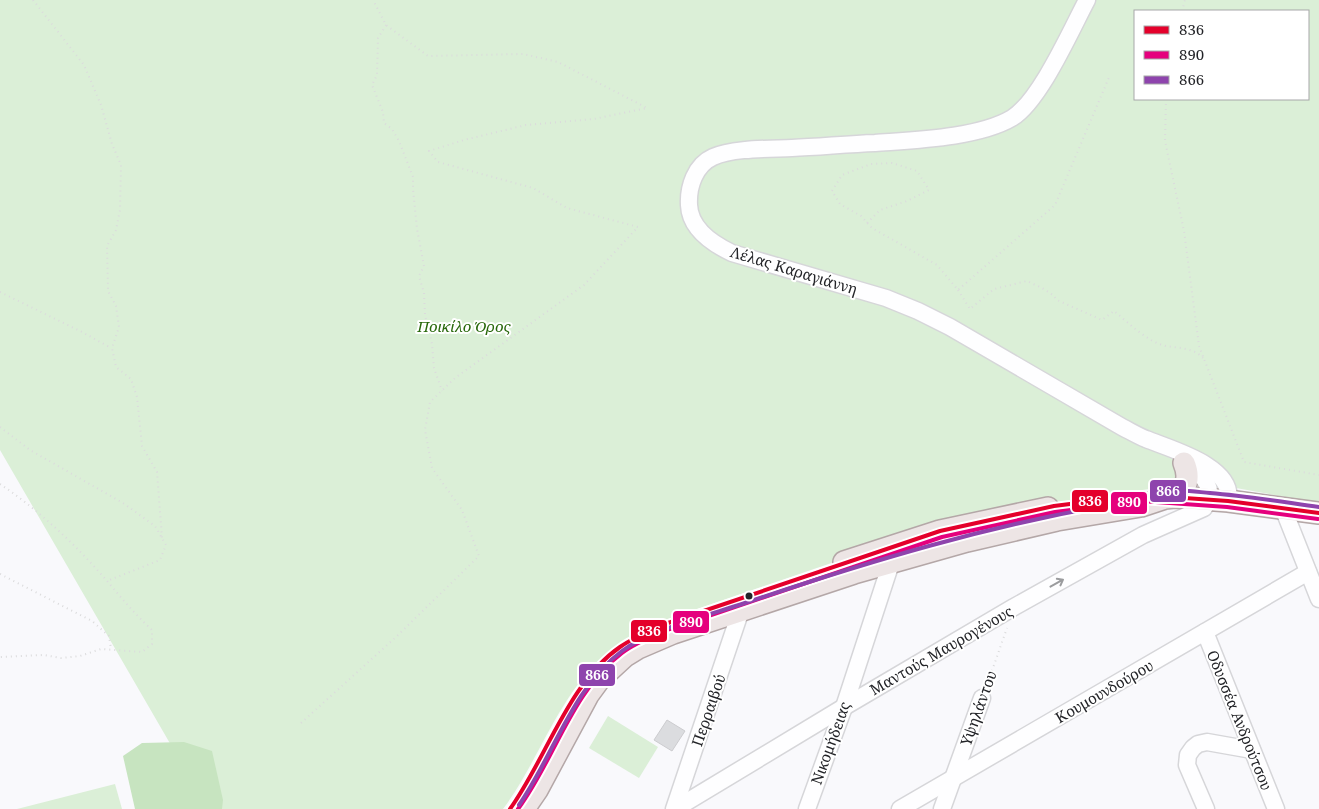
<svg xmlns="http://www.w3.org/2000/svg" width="1319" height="809" font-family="'Noto Serif',serif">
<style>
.green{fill:#dbefd7;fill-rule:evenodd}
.forest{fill:#c7e4c0}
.building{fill:#dbdcdf;stroke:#cccccf}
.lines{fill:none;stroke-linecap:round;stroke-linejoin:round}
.minor-casing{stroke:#d6d6d9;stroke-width:19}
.major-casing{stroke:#b4a7a7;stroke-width:24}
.path{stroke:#dbdbdc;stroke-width:2;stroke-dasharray:1 4;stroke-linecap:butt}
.minor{stroke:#fefeff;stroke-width:16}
.major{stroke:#ede5e5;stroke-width:21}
.bus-1-casing{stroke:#fff;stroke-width:8}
.bus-2-casing{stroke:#fff;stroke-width:8}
.bus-3-casing{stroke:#fff;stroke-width:8}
.bus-1{stroke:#e4002b;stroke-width:4}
.bus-2{stroke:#e5007d;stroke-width:4}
.bus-3{stroke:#8e44ad;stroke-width:4}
.oneway{stroke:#9b9c9e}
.bus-dot{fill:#232428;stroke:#fff;stroke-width:2}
.labels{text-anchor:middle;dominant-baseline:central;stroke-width:4;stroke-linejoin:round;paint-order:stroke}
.street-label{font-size:15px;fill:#232428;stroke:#fff}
.park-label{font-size:15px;font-style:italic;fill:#28680b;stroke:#fff}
.line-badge{stroke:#fff;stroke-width:2}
.badge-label{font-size:14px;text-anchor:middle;font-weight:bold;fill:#fff}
</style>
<rect width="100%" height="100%" fill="#f9f9fc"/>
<g class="green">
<path d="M 0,0 L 1319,0 L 1319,503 L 1236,488 L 1178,485 L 1050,503 L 849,557 L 668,619 C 645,629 622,640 603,657 C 557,698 539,761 503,809 L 208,809 L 0,450 ZM 1135,11 L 1308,11 L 1308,99 L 1135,99 Z"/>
<polygon points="608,716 658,747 639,778 589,748"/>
<polygon points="115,784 122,809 17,809"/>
</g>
<polygon class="forest" points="184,742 212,751 223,800 222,809 135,809 123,756 142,743"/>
<polygon class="building" points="667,720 685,731 672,751 654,740"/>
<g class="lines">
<defs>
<g id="minor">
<path d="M 1087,0 C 1071,30 1040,101 1012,118 C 978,138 914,140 875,143 C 847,144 819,147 792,148 C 769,149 733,148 713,157 C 695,165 688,187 689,205 C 690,229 713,244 732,253 L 886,298 L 918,311 L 950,327 L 1122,427 C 1130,431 1138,436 1146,439 C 1170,449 1235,466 1228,501"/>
<polyline points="1283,508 1319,599"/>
<polyline points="1205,632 1276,809"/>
<polyline points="674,809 741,610"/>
<path d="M 675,809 L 844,707 L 1014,607 L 1143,535 L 1204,508 C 1217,489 1203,474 1186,465"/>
<polyline points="807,809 844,707 891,563"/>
<polyline points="900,809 1308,572"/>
<polyline points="942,809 982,698"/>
<polyline points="1206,809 1187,765 1188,755 1193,748 1198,744 1207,742 1252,750"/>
</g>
<g id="major">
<path d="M 1175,497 C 1187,488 1190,477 1184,463"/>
<polyline points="844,562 940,531 1048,508"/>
<polyline points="524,809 537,790 588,695 599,680 625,656 638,648 673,633 854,573 967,541 1057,520 1141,506 1165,498 1175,497 1228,501 1319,513"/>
</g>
</defs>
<use href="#minor" class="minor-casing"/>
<use href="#major" class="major-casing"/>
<g class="path">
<polyline points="33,0 84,65 101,105 112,144 121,165 120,210 116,230 107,246 108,291 116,306 119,327 112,348 116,367 131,379 137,397 142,446 157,472 162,538"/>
<polyline points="1182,11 1185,0"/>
<polyline points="386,25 378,38 377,75 372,85 383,112 384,123 392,129 399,141 413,177 413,189 417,229 424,266 419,276 424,293 425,315 432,344 434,368 442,391"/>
<polyline points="1166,99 1165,141 1184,231 1199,346 1244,462 1319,475"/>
<polyline points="867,223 880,210 907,201 929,190 917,171 892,163 871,164 842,175 832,191 840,204 861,216 872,228 937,265 958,290 1055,205 1110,75"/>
<path d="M 958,290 L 970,309 L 994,289 L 1027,281 L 1042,288 L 1053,295 L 1057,300 L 1102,320 L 1114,311 C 1129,323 1147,342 1166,346 C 1179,348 1194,348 1203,358"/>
<polyline points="0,292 82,332 111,348"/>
<polyline points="0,427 30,450 123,503 155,526 166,545 160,560 107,581"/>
<path d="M 0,484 C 40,511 76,545 108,582 C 122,599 135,614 152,630 L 152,644 L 142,652 L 101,649 L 80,656 L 61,658 L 44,655 L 0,657"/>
<polyline points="0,574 92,621 109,636 111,649"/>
<polyline points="987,685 1007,628"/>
<polyline points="301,723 396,637 479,556 462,510 432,468 425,430 430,402 455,378 584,285 638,227 567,208 533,188 438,162 429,151 464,140 526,125 594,119 647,108 558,62 523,54 428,56 386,25 373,0"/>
</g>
<use href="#minor" class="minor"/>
<use href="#major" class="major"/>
<defs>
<path id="bus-1" d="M 510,809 C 546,759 569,682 620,647 C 634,637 652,630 668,623 L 940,531 L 1054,506 L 1141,495 L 1228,501 L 1319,513"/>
<path id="bus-2" d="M 518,809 C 555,759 571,692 622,653 C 636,642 654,636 670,629 L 942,537 L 1055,512 L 1141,501 L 1227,507 L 1318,519"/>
<path id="bus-3" d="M 519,805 C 553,756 573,687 622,651 C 652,629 709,615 745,603 C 870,561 990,525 1120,503 C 1126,502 1132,501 1138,500 C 1150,497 1161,491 1174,491 C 1186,490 1198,492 1210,493 C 1247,496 1283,502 1319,507"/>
</defs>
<use href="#bus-1" class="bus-1-casing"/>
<use href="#bus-2" class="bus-2-casing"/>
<use href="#bus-3" class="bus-3-casing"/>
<use href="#bus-1" class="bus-1"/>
<use href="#bus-2" class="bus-2"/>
<use href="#bus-3" class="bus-3"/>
</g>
<defs><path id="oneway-shaft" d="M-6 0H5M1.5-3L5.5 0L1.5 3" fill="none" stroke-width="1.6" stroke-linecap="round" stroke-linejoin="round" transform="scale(1.25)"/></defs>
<use class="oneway" href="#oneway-shaft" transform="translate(1057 583) rotate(-29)"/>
<circle class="bus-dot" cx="749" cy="596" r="4.5"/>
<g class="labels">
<g class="street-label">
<text transform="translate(794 270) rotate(17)">Λέλας Καραγιάννη</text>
<text transform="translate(941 650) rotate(-30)">Μαντούς Μαυρογένους</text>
<text transform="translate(1104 691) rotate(-30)">Κουμουνδούρου</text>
<text transform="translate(978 708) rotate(-70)">Υψηλάντου</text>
<text transform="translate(708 710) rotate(-71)">Περραιβού</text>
<text transform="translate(1240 720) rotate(68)">Οδυσσέα Ανδρούτσου</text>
<text transform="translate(830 743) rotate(-70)">Νικομήδειας</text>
</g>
<g class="park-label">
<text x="464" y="326">Ποικίλο Όρος</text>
</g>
</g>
<g class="line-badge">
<rect x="1149" y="479" width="38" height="24" rx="5" fill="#8e44ad"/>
<rect x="1071" y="489" width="38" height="24" rx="5" fill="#e4002b"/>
<rect x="1110" y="491" width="38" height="24" rx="5" fill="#e5007d"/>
<rect x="672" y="610" width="38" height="24" rx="5" fill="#e5007d"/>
<rect x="630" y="619" width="38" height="24" rx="5" fill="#e4002b"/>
<rect x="578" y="663" width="38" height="24" rx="5" fill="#8e44ad"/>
</g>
<g class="badge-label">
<text x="1168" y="496">866</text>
<text x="1090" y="506">836</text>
<text x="1129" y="507">890</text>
<text x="691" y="627">890</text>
<text x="649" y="636">836</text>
<text x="597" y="680">866</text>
</g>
<rect x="1134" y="10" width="175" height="90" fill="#ffffff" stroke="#a7a7a9"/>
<rect x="1144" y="26" width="25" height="8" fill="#e4002b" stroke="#a7a7a9"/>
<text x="1179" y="35" font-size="15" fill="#232428">836</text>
<rect x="1144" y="51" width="25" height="8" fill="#e5007d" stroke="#a7a7a9"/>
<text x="1179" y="60" font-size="15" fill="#232428">890</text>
<rect x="1144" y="76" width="25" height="8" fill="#8e44ad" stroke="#a7a7a9"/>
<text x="1179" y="85" font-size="15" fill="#232428">866</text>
</svg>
